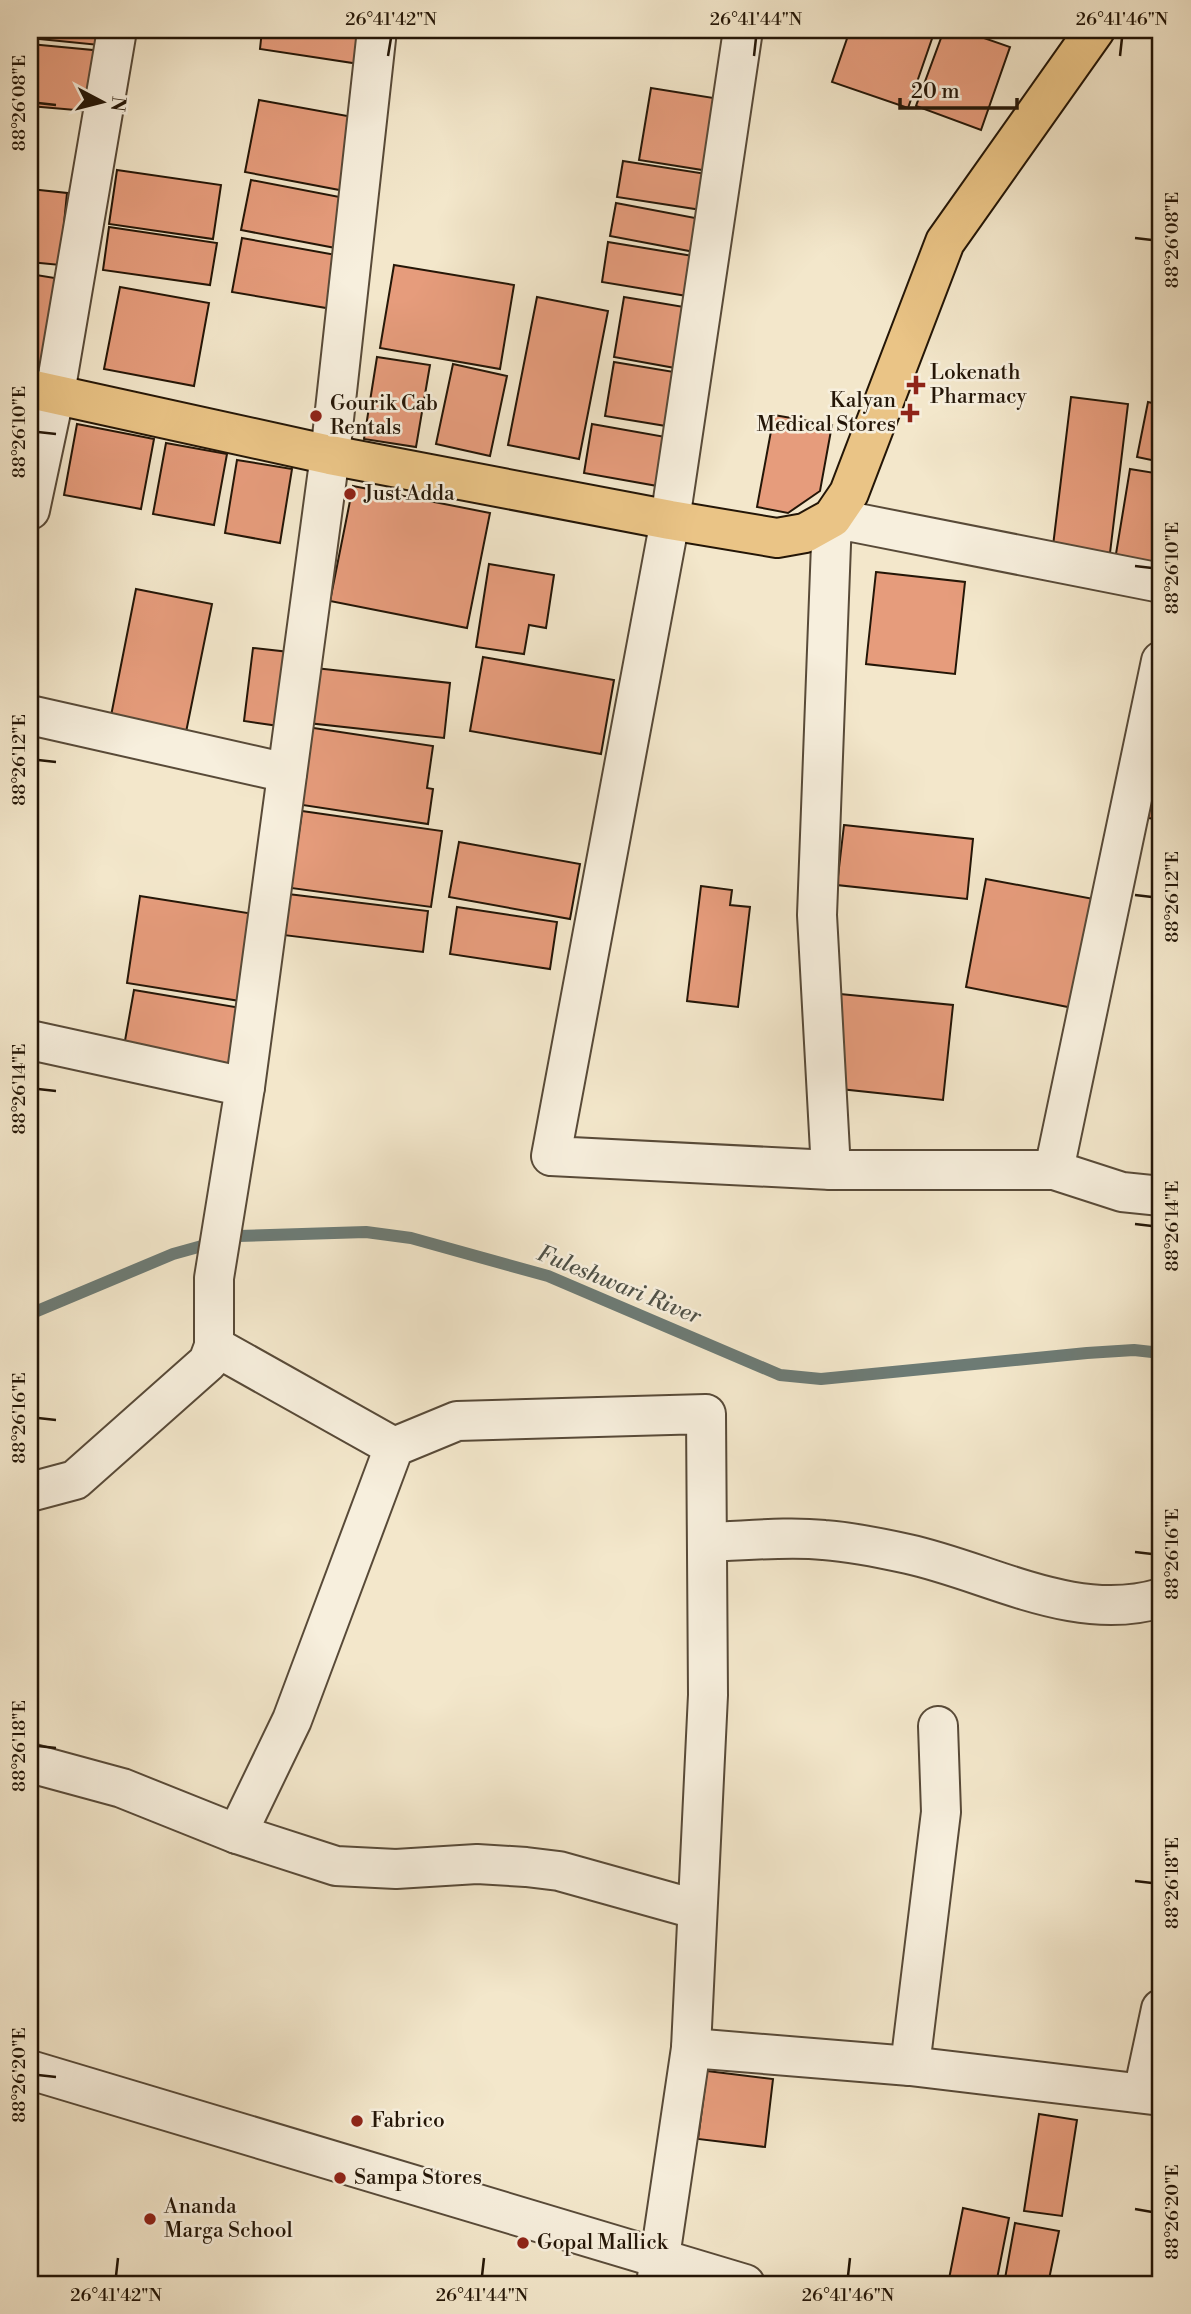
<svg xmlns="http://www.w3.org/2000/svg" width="1191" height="2314" font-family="'Libre Bodoni',serif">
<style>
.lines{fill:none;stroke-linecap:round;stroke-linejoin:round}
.stream{stroke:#6d7b75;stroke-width:12}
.building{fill:#e69c7c;stroke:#241607;stroke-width:2}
.minor-casing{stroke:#584a38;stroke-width:42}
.major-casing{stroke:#241607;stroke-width:42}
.minor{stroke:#f7efdd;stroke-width:38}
.major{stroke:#eac486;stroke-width:38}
.ticks{fill:none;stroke:#241607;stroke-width:2.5}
.poi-dot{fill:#8f2418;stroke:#f7efdd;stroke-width:2.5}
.labels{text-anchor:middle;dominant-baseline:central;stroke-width:5;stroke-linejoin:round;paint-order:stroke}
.poi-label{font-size:21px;fill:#241607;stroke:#f7efdd;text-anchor:start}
.water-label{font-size:23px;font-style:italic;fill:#4f5147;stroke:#f7efdd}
.neatline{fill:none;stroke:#241607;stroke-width:2.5}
.ticks-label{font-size:18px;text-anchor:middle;fill:#241607}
</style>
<rect width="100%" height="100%" fill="#f3e7cb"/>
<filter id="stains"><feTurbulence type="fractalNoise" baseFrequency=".00286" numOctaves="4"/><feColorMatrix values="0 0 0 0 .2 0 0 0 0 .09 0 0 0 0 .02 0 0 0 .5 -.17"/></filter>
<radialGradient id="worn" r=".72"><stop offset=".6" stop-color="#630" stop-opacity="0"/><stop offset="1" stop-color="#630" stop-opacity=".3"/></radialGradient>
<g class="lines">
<polyline class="stream" points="30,1314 173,1254 238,1236 366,1232 411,1238 548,1276 780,1375 821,1379 1087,1353 1134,1350 1161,1353"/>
</g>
<g class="building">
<polygon points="30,30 111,30 109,46 30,38"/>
<polygon points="262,30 372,30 366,65 260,49"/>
<polygon points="850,30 935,30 908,108 832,82"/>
<polygon points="944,30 961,30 1010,47 981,130 916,106"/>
<polygon points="30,44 103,51 98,112 30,106"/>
<polygon points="651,88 726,100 715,172 639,160"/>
<polygon points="259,100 364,119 350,192 245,172"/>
<polygon points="623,161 713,175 708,211 617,197"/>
<polygon points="117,170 221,185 213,239 109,224"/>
<polygon points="251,180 355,200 346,250 241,230"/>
<polygon points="30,189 67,193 60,265 30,262"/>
<polygon points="616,203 711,221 705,254 610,236"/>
<polygon points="109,227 217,243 210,285 103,270"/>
<polygon points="242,238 347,257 338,310 232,292"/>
<polygon points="608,242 705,258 699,298 602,282"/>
<polygon points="394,265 514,285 500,369 380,348"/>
<polygon points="30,274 67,280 54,365 30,362"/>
<polygon points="120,287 209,303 194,386 104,369"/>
<polygon points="537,297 608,311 579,459 508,445"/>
<polygon points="624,297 696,309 686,370 614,357"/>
<polygon points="377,357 430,365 416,447 364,439"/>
<polygon points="614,362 680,373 672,427 605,416"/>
<polygon points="453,364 507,376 490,456 436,444"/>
<polygon points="1071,397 1128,404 1110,553 1053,546"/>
<polygon points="1148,402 1161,405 1161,462 1137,457"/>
<polygon points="774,415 832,425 820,491 788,513 757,507"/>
<polygon points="77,424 154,439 141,509 64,495"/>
<polygon points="592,424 671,438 663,487 584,473"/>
<polygon points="166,443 227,454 214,525 153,514"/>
<polygon points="237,460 292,469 280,543 225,533"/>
<polygon points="1130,469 1161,474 1161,567 1115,560"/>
<polygon points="353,486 490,513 467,628 330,601"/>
<polygon points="489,564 554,575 546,628 529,625 524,654 476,647"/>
<polygon points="876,572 965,582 955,674 866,664"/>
<polygon points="136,589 212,604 184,742 109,726"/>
<polygon points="253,648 289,652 279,726 244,721"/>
<polygon points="483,657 614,680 601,754 470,731"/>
<polygon points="315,668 450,683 444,738 308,723"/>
<polygon points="307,727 433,746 427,788 433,789 428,824 296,804"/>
<polygon points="1161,744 1161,820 1148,818"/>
<polygon points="302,811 442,831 431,907 291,888"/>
<polygon points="844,825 973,839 967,899 837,885"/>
<polygon points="459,842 580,864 570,919 449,897"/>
<polygon points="986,879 1099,900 1078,1009 966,987"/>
<polygon points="701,886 732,890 730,905 750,907 738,1007 687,1001"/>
<polygon points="288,894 428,911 423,952 283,935"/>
<polygon points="140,896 254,914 240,1001 127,983"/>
<polygon points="457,907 557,922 550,969 450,954"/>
<polygon points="134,990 241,1008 230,1071 123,1052"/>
<polygon points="840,994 953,1005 943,1100 831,1088"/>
<polygon points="707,2071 773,2079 765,2147 698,2139"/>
<polygon points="1039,2114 1077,2120 1062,2216 1024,2211"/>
<polygon points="963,2208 1009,2218 996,2284 948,2284"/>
<polygon points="1015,2223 1059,2231 1048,2284 1004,2284"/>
</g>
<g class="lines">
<defs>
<g id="minor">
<polyline points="743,30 670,520 551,1156 831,1170 1054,1170 1122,1192 1161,1196"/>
<polyline points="30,510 55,393 117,30"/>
<polyline points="30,715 287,773"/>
<polyline points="30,1040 245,1087 214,1278 214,1346 208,1362 75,1480 30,1492"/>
<polyline points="245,1087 330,455 377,30"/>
<polyline points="831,1170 817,915 832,518 1161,583"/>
<polyline points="1054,1170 1161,661"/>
<polyline points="214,1346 394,1447"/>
<path d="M 707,1542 C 745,1541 786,1536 824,1540 C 851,1542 881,1548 908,1554 C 990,1572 1075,1624 1161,1598"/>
<polyline points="30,1763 122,1788 237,1834 336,1866 396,1869 477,1864 526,1867 559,1871 695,1909"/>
<polyline points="237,1834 292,1720 394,1447 457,1421 706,1414 708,1695 691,2048 656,2284"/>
<polyline points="691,2048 910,2066 1161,2096"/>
<polyline points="910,2066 941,1812 938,1726"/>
<polyline points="30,2070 745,2284"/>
<polyline points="1143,2093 1161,2009"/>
</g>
<polyline id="major" points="30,389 330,455 670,520 777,538 805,533 832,518 849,493 945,242 1095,30"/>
</defs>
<use href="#minor" class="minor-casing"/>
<use href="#major" class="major-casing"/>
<use href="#minor" class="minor"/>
<use href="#major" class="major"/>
</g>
<path class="ticks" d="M 388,56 L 391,38M 754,56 L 756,38M 1120,56 L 1122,38M 38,103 L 56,105M 1135,238 L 1152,240M 38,432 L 56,434M 1135,566 L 1152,568M 38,760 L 56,762M 1135,895 L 1152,897M 38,1089 L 56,1091M 1135,1224 L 1152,1226M 38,1418 L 56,1420M 1135,1552 L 1152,1554M 38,1746 L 56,1748M 1135,1881 L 1152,1883M 38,2075 L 56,2077M 1135,2209 L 1152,2212M 116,2276 L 118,2258M 482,2276 L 484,2258M 848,2276 L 850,2258"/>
<g class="poi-dot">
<path d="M912.5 374.5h7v7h7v7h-7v7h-7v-7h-7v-7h7z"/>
<path d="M906.5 402.5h7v7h7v7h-7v7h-7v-7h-7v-7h7z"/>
<circle cx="316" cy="416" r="7"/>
<circle cx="350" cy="494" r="7"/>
<circle cx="357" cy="2121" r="7"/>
<circle cx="340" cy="2178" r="7"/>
<circle cx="150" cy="2219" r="7"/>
<circle cx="523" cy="2243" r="7"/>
</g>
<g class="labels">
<g class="poi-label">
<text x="930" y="373">Lokenath<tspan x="930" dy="24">Pharmacy</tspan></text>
<text x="896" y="401" text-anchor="end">Kalyan<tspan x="896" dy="24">Medical Stores</tspan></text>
<text x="330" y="404">Gourik Cab<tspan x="330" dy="24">Rentals</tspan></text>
<text x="364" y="494">Just Adda</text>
<text x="371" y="2121">Fabrico</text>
<text x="354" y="2178">Sampa Stores</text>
<text x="164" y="2207">Ananda<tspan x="164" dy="24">Marga School</tspan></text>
<text x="537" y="2243">Gopal Mallick</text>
</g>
<g class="water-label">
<text transform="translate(619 1285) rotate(22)">Fuleshwari River</text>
</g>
</g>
<rect width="1191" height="2314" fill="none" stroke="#f3e7cb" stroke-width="77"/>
<g transform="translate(102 102) rotate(97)" stroke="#f7efdd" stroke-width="5" paint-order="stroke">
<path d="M0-5L12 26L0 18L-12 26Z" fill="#241607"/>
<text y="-10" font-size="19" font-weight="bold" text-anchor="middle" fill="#241607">N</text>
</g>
<path d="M900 98v10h117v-10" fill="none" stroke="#241607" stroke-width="3.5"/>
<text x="911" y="98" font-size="21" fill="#241607" stroke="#f7efdd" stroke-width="5" paint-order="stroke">20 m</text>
<rect x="38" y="38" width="1114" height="2238" class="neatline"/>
<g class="ticks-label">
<text x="391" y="25">26°41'42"N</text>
<text x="756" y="25">26°41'44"N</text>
<text x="1122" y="25">26°41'46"N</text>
<text transform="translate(19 103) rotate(-90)" y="6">88°26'08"E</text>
<text transform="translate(1172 240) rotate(-90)" y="6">88°26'08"E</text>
<text transform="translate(19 432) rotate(-90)" y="6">88°26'10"E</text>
<text transform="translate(1172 568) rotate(-90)" y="6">88°26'10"E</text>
<text transform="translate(19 760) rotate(-90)" y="6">88°26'12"E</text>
<text transform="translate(1172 897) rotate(-90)" y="6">88°26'12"E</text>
<text transform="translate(19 1089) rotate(-90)" y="6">88°26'14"E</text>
<text transform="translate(1172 1226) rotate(-90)" y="6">88°26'14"E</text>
<text transform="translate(19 1418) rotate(-90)" y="6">88°26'16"E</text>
<text transform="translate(1172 1554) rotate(-90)" y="6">88°26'16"E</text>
<text transform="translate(19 1746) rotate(-90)" y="6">88°26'18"E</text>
<text transform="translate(1172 1883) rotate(-90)" y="6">88°26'18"E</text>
<text transform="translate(19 2075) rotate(-90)" y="6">88°26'20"E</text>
<text transform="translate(1172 2212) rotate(-90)" y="6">88°26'20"E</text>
<text x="116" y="2301">26°41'42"N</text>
<text x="482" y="2301">26°41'44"N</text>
<text x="848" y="2301">26°41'46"N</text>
</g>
<rect width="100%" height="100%" filter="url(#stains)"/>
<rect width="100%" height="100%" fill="url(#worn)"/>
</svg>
